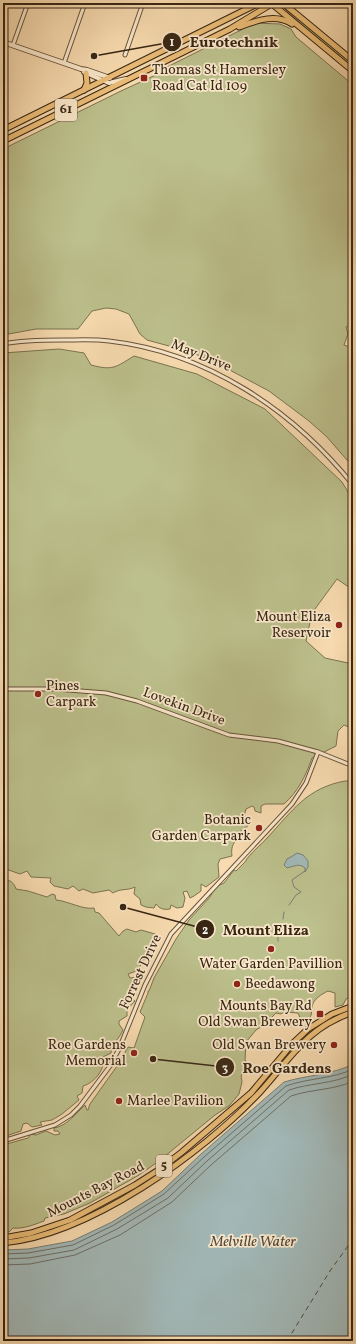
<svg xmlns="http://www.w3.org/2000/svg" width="356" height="1344" font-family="Vollkorn,serif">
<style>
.green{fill:#bcc08c;stroke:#7a7350}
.water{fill:#a2b8b7;stroke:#787e75}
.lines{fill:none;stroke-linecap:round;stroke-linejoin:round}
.shore{stroke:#6d6f65;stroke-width:1}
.stream{stroke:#787e75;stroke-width:1}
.ferry{stroke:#524a3c;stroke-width:1;stroke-dasharray:5 4;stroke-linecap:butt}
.minor-casing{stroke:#68533a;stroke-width:5}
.tertiary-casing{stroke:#68533a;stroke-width:6}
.primary-casing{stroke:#382613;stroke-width:7}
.trunk-casing{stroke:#382613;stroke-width:7}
.minor{stroke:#fae8cc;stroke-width:3}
.tertiary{stroke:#fae8cc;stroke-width:4}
.primary{stroke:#ecbe78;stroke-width:5}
.trunk{stroke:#ecbe78;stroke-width:5}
.poi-dot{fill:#8f2418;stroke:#fae8cc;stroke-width:1.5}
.labels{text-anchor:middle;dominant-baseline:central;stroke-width:3.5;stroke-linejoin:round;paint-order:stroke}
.shield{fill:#fae8cc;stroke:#72604a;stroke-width:1}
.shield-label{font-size:13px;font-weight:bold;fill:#382613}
.poi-label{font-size:14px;fill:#382613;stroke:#fae8cc;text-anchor:end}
.street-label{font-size:14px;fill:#382613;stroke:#fae8cc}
.water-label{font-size:15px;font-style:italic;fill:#524a3c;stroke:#fae8cc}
.leader{fill:none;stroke:#382613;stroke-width:1.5}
.callout-dot{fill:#382613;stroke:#fae8cc;stroke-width:1.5}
.mark-label{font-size:12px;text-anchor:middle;font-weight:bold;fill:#fff}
.callout-label{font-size:15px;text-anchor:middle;font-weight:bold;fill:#382613;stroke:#fae8cc;stroke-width:3.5;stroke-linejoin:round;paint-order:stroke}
</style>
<rect width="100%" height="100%" fill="#f8dbb0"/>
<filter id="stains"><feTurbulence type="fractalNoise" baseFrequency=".005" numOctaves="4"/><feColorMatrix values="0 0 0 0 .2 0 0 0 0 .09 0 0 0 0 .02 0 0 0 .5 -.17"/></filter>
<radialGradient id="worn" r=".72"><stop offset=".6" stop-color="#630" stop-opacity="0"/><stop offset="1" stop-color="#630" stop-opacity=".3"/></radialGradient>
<g class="green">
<polygon points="280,4 287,8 353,63 353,69 307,30"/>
<polygon points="255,23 280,24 291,29 296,37 353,85 353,325 346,327 348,334 344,345 352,348 353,351 353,467 327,437 309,421 269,391 224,367 191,352 147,340 140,334 129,314 116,309 106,308 92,311 78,329 36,329 3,335 3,149 121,91 160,73 165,68"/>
<path d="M 59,349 L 84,353 L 91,365 C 113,371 116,367 134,356 L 197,374 L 265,409 L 342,482 L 353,500 L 353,590 L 337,579 L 312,613 L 306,641 L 325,658 L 348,663 L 353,657 L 353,729 L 344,725 L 338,731 L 336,746 L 312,758 C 306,775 298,792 284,804 L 265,804 L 261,806 L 261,813 L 255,811 L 254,807 L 252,806 L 246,809 L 244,816 L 251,823 L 243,830 L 237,833 L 238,838 C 232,844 231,849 232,856 L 220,859 L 218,864 L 219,877 L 206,887 L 201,884 L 201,891 L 194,896 L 190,898 L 187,891 L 183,892 L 185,898 L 183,907 L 177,908 L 171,905 L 170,909 C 164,910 160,909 156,904 L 154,908 L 146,907 L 141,905 L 140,899 L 134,894 L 135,887 C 127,891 121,888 113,893 L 109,890 L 93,893 L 83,889 L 79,891 L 73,886 L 68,889 L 54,886 L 50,882 L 51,878 L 31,877 L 27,871 L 20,874 L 3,868 L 3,353 Z"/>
<path d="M 345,781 L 353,781 L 353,1000 L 351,1000 L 350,997 L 346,999 L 343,1005 L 335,1007 L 335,993 L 328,991 C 322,994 313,999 312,1007 C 311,1017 312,1018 302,1022 L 298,1013 L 284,1012 L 281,1014 L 276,1013 L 264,1025 L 256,1030 L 246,1042 L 245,1060 L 249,1065 L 241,1076 L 242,1082 L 239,1094 L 229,1106 L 215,1115 L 159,1161 L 139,1175 L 90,1203 L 64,1214 L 45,1218 L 44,1221 C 33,1225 24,1229 13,1228 L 9,1232 L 3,1232 L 3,1145 L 28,1138 L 31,1134 L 36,1135 L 46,1131 L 55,1135 L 60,1134 L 58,1131 L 54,1131 L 54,1128 C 67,1126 75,1114 85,1105 L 87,1110 L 88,1110 L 90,1104 L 117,1066 L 128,1047 L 134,1048 L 145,1017 L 140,1012 L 148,993 L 148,991 L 149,991 L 154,978 L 176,939 L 189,920 L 210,897 L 215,887 L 224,883 L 234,870 L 236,871 L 245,862 C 250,853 261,845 268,837 C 293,810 307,788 345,781 Z"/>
<path d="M 3,880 C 10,879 14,883 16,889 L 28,891 L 47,897 L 52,894 L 55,895 L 56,900 C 68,901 83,910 94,908 L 95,912 L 99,913 L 119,936 L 123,931 L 127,929 L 136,932 L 141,930 L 155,934 L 161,938 L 159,942 L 152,944 L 156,949 L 149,959 L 142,960 L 139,970 L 128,974 L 130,978 L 138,977 C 137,985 135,985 136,995 L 132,998 L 135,1001 L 127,1010 L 127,1016 L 119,1021 L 119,1024 L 123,1030 C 120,1038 111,1044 111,1053 L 103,1057 C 106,1069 94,1083 83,1086 L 82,1093 L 77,1096 L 79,1100 L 62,1114 L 52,1120 L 40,1122 L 42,1125 L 32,1127 L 27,1123 L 23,1124 L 21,1131 L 6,1136 L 3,1133 Z"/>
</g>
<g class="water">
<path d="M 297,853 L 303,855 L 308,861 L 308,867 L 305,872 L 305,868 C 299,863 295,866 287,868 L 284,865 L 287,859 L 291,857 Z"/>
<path d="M 353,1064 L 353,1341 L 3,1341 L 3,1250 L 28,1249 L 72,1241 L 112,1222 L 162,1191 L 201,1154 L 284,1082 C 307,1075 332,1075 353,1064 Z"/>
</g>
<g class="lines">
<g class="shore">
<path d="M 3,1254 L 28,1253 L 73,1245 L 114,1225 L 164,1194 L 204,1157 L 286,1086 C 308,1078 333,1079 353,1069"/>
<path d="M 3,1259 L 29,1258 L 74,1250 L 117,1229 L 168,1198 L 207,1161 L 289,1090 C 309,1083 334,1084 353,1074"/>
<path d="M 3,1265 L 30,1264 L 75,1255 L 120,1235 L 172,1202 L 211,1165 L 291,1096 C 311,1089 336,1090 353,1081"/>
</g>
<g class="stream">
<polyline points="289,905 296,895 301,892 294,887 292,880 305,871"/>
<polyline points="283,919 284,912"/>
<polyline points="278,941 278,936"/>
</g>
<polyline class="ferry" points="287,1341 330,1271 353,1239"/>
<defs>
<g id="minor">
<polyline points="13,45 28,3"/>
<polyline points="125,55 143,3"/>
<polyline points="64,63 85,3"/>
<path d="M 3,344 C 23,340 43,340 63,340 C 78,340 94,339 109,341 C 206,352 293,410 353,485"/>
<polyline points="3,689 56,689 106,693 137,701 229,735 278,741 318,752 353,766"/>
<polyline points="3,1141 55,1125 71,1115 80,1106 110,1066 119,1049 145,985 171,934 292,804 306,783 318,752"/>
</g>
<g id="tertiary">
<polyline points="3,42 81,69 87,70 110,78"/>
<polyline points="84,72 109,83 126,79"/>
</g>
<g id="primary">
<polyline points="271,3 353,71"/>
<polyline points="283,3 353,61"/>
<path d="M 239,27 C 256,21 275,13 292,24"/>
<polyline points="84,90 87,83 86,73"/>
<polyline points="3,130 259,3"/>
<polyline points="3,141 230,29 273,3"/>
</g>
<g id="trunk">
<polyline points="3,1238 31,1233 70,1220 135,1185 160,1169 182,1152 251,1093 293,1043 308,1029 332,1014 353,1006"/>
<path d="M 3,1243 C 89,1235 202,1154 260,1092 C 291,1058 306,1028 353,1012"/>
</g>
</defs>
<use href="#minor" class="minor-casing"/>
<use href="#tertiary" class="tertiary-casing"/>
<use href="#primary" class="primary-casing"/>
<use href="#trunk" class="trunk-casing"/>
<use href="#minor" class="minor"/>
<use href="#tertiary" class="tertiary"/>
<use href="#primary" class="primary"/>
<use href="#trunk" class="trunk"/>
</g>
<g class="poi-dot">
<rect x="140" y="74" width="8" height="8" rx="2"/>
<circle cx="339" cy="625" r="4"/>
<circle cx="38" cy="694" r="4"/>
<circle cx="259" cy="828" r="4"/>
<circle cx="271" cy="949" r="4"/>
<circle cx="237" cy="984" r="4"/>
<rect x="316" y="1010" width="8" height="8" rx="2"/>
<circle cx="334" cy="1045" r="4"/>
<circle cx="134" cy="1053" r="4"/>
<circle cx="119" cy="1101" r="4"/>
</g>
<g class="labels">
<g class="shield">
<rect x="55" y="99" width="22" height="22" rx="3"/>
<rect x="156" y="1155" width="16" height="22" rx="3"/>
</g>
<g class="shield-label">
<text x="66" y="110">61</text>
<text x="164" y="1166">5</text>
</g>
<g class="poi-label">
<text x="152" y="70" text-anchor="start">Thomas St Hamersley<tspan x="152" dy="16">Road Cat Id 109</tspan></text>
<text x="331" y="617">Mount Eliza<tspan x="331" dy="16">Reservoir</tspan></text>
<text x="46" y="686" text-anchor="start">Pines<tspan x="46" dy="16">Carpark</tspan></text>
<text x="251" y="820">Botanic<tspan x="251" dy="16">Garden Carpark</tspan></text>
<text x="271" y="964" text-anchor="middle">Water Garden Pavillion</text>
<text x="245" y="984" text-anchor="start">Beedawong</text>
<text x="312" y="1006">Mounts Bay Rd<tspan x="312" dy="16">Old Swan Brewery</tspan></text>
<text x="126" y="1045">Roe Gardens<tspan x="126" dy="16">Memorial</tspan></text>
<text x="326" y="1045">Old Swan Brewery</text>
<text x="127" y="1101" text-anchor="start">Marlee Pavilion</text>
</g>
<g class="street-label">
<text transform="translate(201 356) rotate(22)">May Drive</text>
<text transform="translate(184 707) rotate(20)">Lovekin Drive</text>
<text transform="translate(141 972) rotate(-65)">Forrest Drive</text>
<text transform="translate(96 1190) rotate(-27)">Mounts Bay Road</text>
</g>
<g class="water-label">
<text x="253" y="1242">Melville Water</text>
</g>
</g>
<path class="leader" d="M94 56L172 42M123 907L205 929M153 1059L225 1067"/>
<g class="callout-dot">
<circle cx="94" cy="56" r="4"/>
<circle cx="123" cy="907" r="4"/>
<circle cx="153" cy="1059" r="4"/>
<circle cx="172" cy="42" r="10"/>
<circle cx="205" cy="929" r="10"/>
<circle cx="225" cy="1067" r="10"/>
</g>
<g class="mark-label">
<text x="172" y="46">1</text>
<text x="205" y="934">2</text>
<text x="225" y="1072">3</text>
</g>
<g class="callout-label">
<text x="234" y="47">Eurotechnik</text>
<text x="266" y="935">Mount Eliza</text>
<text x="287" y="1073">Roe Gardens</text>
</g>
<rect width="356" height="1344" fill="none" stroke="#f8dbb0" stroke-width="16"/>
<rect x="4" y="4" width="348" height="1336" fill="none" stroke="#382613" stroke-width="2"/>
<rect x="8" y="8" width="340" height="1328" fill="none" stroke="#382613"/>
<rect width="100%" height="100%" filter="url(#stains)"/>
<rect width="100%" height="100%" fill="url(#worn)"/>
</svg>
